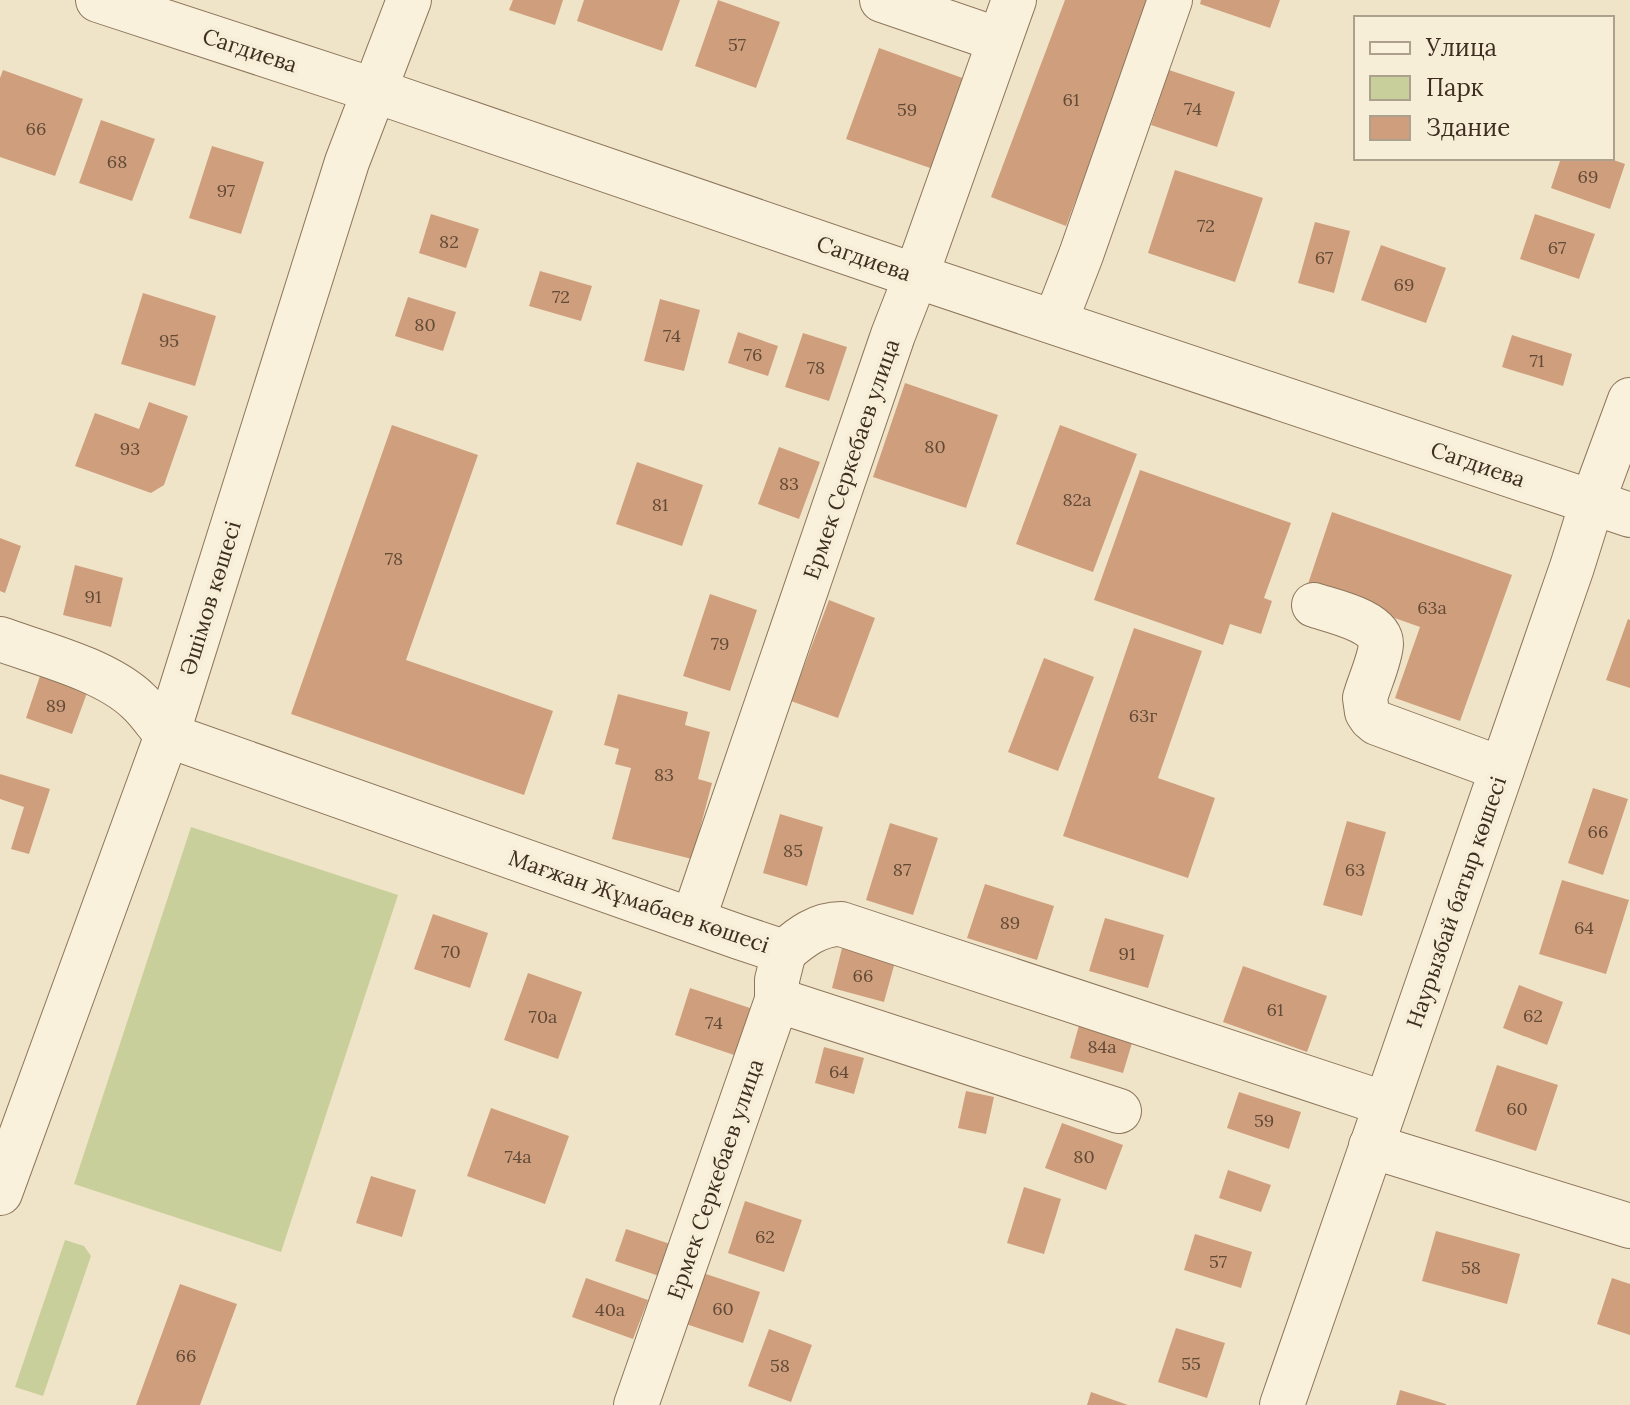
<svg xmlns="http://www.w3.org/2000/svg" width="1630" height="1405" font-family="Lora,serif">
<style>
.green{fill:#c9cf9b}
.building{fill:#cf9f7d}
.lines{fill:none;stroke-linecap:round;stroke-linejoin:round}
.minor-casing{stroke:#8d765c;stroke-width:46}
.minor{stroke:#faf1dc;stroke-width:44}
.labels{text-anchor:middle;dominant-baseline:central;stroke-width:8;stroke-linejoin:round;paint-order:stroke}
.number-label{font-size:18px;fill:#624a37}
.street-label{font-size:22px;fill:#3d2e20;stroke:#f7eed8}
</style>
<rect width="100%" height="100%" fill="#f0e4c8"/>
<g class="green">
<polygon points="191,827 398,895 281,1252 74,1184"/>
<polygon points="65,1240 84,1246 91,1256 43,1396 15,1387"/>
</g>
<g class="building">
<polygon points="513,0 563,0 555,25 509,10"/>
<polygon points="584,0 680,0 662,51 577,21"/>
<polygon points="718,0 780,22 756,88 695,66"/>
<polygon points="1065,0 1151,0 1066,226 991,197"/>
<polygon points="1201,0 1280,0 1270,28 1200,4"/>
<polygon points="879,48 968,80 936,170 846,139"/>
<polygon points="3,70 83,99 55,176 0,157 0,78"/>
<polygon points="1169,70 1235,92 1217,147 1151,125"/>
<polygon points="101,120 155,139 132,201 79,183"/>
<polygon points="212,146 264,162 241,234 189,218"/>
<polygon points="1561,158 1608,158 1625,164 1610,209 1551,188"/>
<polygon points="1175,170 1263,198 1235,282 1148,253"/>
<polygon points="431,214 479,229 466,268 419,253"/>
<polygon points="1535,214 1595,234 1579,279 1520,259"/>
<polygon points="1315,222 1350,231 1334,293 1298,283"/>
<polygon points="1381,245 1446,268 1426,323 1361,300"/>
<polygon points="540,271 592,286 581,321 529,306"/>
<polygon points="143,293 216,316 195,386 121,364"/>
<polygon points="408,297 456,312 443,351 395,336"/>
<polygon points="660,299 700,310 684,371 644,361"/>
<polygon points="738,332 778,346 768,376 728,363"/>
<polygon points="803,333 847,347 829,401 785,387"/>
<polygon points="1512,335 1572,354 1563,386 1502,367"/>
<polygon points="905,383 998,415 966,508 873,477"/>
<polygon points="149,402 188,416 164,485 151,493 75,466 95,413 139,429"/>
<polygon points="392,425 478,455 406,660 553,711 524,795 291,714"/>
<polygon points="1060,425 1137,454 1093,572 1016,544"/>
<polygon points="779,447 820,462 799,519 758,504"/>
<polygon points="637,462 703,485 682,546 616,524"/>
<polygon points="1140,470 1291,523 1264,598 1272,601 1261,634 1230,624 1223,645 1094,600"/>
<polygon points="1332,512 1512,575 1460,721 1395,698 1420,627 1307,587"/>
<polygon points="0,538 21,546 5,593 0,591"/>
<polygon points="75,565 123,578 111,627 63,615"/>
<polygon points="710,594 757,610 730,691 683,676"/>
<polygon points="829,600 875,618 838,718 791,701"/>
<polygon points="1628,619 1630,620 1630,688 1606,680"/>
<polygon points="1134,628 1202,651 1158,778 1215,798 1188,878 1063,836"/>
<polygon points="1044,658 1094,677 1058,771 1008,752"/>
<polygon points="40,676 87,693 72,734 26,718"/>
<polygon points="618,694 688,712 685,725 710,732 698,779 712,783 692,859 612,839 631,768 615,764 619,749 604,745"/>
<polygon points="0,774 50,789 29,854 11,849 24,807 0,799"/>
<polygon points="1593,788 1628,799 1603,875 1568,863"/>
<polygon points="780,814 823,827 807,886 763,873"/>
<polygon points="1347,821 1386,832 1362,916 1323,905"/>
<polygon points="890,823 938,838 913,915 866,900"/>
<polygon points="1562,880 1629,900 1606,974 1539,954"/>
<polygon points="985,884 1054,906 1037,960 967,938"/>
<polygon points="433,914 488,933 470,988 414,969"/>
<polygon points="1105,918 1164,935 1148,988 1089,971"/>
<polygon points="842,948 895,962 884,1002 832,988"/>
<polygon points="1243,966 1327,996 1307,1052 1223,1022"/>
<polygon points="528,973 582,992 558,1059 504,1040"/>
<polygon points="1519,985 1563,1002 1547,1045 1503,1028"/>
<polygon points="690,988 753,1009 737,1056 675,1035"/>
<polygon points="1081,1018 1135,1033 1123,1073 1070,1058"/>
<polygon points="824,1047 864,1058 854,1094 815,1083"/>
<polygon points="1497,1065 1558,1085 1536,1151 1475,1131"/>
<polygon points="966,1091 994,1097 986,1134 958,1128"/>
<polygon points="1239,1092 1301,1112 1289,1149 1227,1128"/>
<polygon points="491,1108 569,1136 545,1204 467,1176"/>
<polygon points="1062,1123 1123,1145 1106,1190 1045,1168"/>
<polygon points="1228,1170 1271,1185 1261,1212 1219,1198"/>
<polygon points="371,1176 416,1190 402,1237 356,1223"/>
<polygon points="1024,1187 1061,1199 1044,1254 1007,1243"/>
<polygon points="745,1201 802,1220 784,1272 728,1253"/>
<polygon points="626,1229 670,1244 659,1276 615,1261"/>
<polygon points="1436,1231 1520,1254 1507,1304 1422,1281"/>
<polygon points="1195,1234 1252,1252 1241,1288 1184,1270"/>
<polygon points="703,1273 760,1292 743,1343 686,1324"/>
<polygon points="586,1278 648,1300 633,1339 572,1317"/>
<polygon points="1612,1278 1630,1284 1630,1335 1597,1324"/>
<polygon points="180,1284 237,1304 200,1405 136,1405"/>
<polygon points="1176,1328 1225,1343 1207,1398 1158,1382"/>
<polygon points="769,1329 812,1345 791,1402 748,1386"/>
<polygon points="1400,1390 1446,1404 1446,1405 1396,1405"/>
<polygon points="1091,1392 1128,1405 1087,1405"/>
</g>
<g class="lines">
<defs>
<g id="minor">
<polyline points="98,0 373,90 916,276 1630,515"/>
<polyline points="882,0 999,40"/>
<polyline points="1055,322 1081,255 1170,0"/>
<path d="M 1314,605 C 1332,611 1381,621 1381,644 C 1380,660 1369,683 1365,698 L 1367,712 L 1371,718 L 1377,723 L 1502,769"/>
<path d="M 0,639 C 42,654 106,670 138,701 C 149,711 157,724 167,735 L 739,937 L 784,952 C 801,937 818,924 841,924 L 1386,1104"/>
<polyline points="693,920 893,335 916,276 1014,0"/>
<polyline points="777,1000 1119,1111"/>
<polyline points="1371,1146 1630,1226"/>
<polyline points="0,1193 167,735 347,162 409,0"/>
<polyline points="636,1405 777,1000 777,980 784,952"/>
<polyline points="1282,1405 1572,567 1592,503 1630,400"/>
</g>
</defs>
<use href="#minor" class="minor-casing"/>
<use href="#minor" class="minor"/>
</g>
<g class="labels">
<g class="number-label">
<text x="737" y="44">57</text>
<text x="1071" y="99">61</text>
<text x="1193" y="108">74</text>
<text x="907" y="109">59</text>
<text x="36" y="128">66</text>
<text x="117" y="161">68</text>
<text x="1588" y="176">69</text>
<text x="226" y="190">97</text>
<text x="1206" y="225">72</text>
<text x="449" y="241">82</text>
<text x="1557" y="247">67</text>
<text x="1324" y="257">67</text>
<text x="1404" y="284">69</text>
<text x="561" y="296">72</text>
<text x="425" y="324">80</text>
<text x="672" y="335">74</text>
<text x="169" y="340">95</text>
<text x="753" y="354">76</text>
<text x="1537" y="360">71</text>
<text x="816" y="367">78</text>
<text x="935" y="446">80</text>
<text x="130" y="448">93</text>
<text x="789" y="483">83</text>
<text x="1077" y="499">82а</text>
<text x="660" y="504">81</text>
<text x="394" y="558">78</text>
<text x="93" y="596">91</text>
<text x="1432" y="607">63а</text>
<text x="720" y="643">79</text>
<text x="56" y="705">89</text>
<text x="1143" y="715">63г</text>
<text x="664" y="774">83</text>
<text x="1598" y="831">66</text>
<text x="793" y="850">85</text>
<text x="902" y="869">87</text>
<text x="1355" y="869">63</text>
<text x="1010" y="922">89</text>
<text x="1584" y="927">64</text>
<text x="451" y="951">70</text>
<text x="1127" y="953">91</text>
<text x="863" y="975">66</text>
<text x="1275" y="1009">61</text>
<text x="1533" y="1015">62</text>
<text x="543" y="1016">70а</text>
<text x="714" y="1022">74</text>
<text x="1102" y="1046">84а</text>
<text x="839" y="1071">64</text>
<text x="1517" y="1108">60</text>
<text x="1264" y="1120">59</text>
<text x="518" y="1156">74а</text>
<text x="1084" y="1156">80</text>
<text x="765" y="1236">62</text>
<text x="1218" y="1261">57</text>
<text x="1471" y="1267">58</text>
<text x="723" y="1308">60</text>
<text x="610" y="1309">40а</text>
<text x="186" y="1355">66</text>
<text x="1191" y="1363">55</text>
<text x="780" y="1365">58</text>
</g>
<g class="street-label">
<text transform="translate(250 50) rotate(18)">Сагдиева</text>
<text transform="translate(864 258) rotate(19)">Сагдиева</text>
<text transform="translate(851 459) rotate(-71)">Ермек Серкебаев улица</text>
<text transform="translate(1478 464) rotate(19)">Сагдиева</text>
<text transform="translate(210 598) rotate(-73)">Әшімов көшесі</text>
<text transform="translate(639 901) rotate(19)">Мағжан Жұмабаев көшесі</text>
<text transform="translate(1456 902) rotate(-71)">Наурызбай батыр көшесі</text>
<text transform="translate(715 1179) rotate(-71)">Ермек Серкебаев улица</text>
</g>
</g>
<rect x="1354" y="16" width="260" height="144" fill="#f7eed8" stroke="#ada18e" stroke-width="2"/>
<rect x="1370" y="42" width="40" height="12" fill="#faf1dc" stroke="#ada18e" stroke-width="2"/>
<text x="1426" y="56" font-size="24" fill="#3d2e20">Улица</text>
<rect x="1370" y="76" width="40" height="24" fill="#c9cf9b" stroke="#ada18e" stroke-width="2"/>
<text x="1426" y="96" font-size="24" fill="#3d2e20">Парк</text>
<rect x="1370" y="116" width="40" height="24" fill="#cf9f7d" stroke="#ada18e" stroke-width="2"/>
<text x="1426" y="136" font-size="24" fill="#3d2e20">Здание</text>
</svg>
